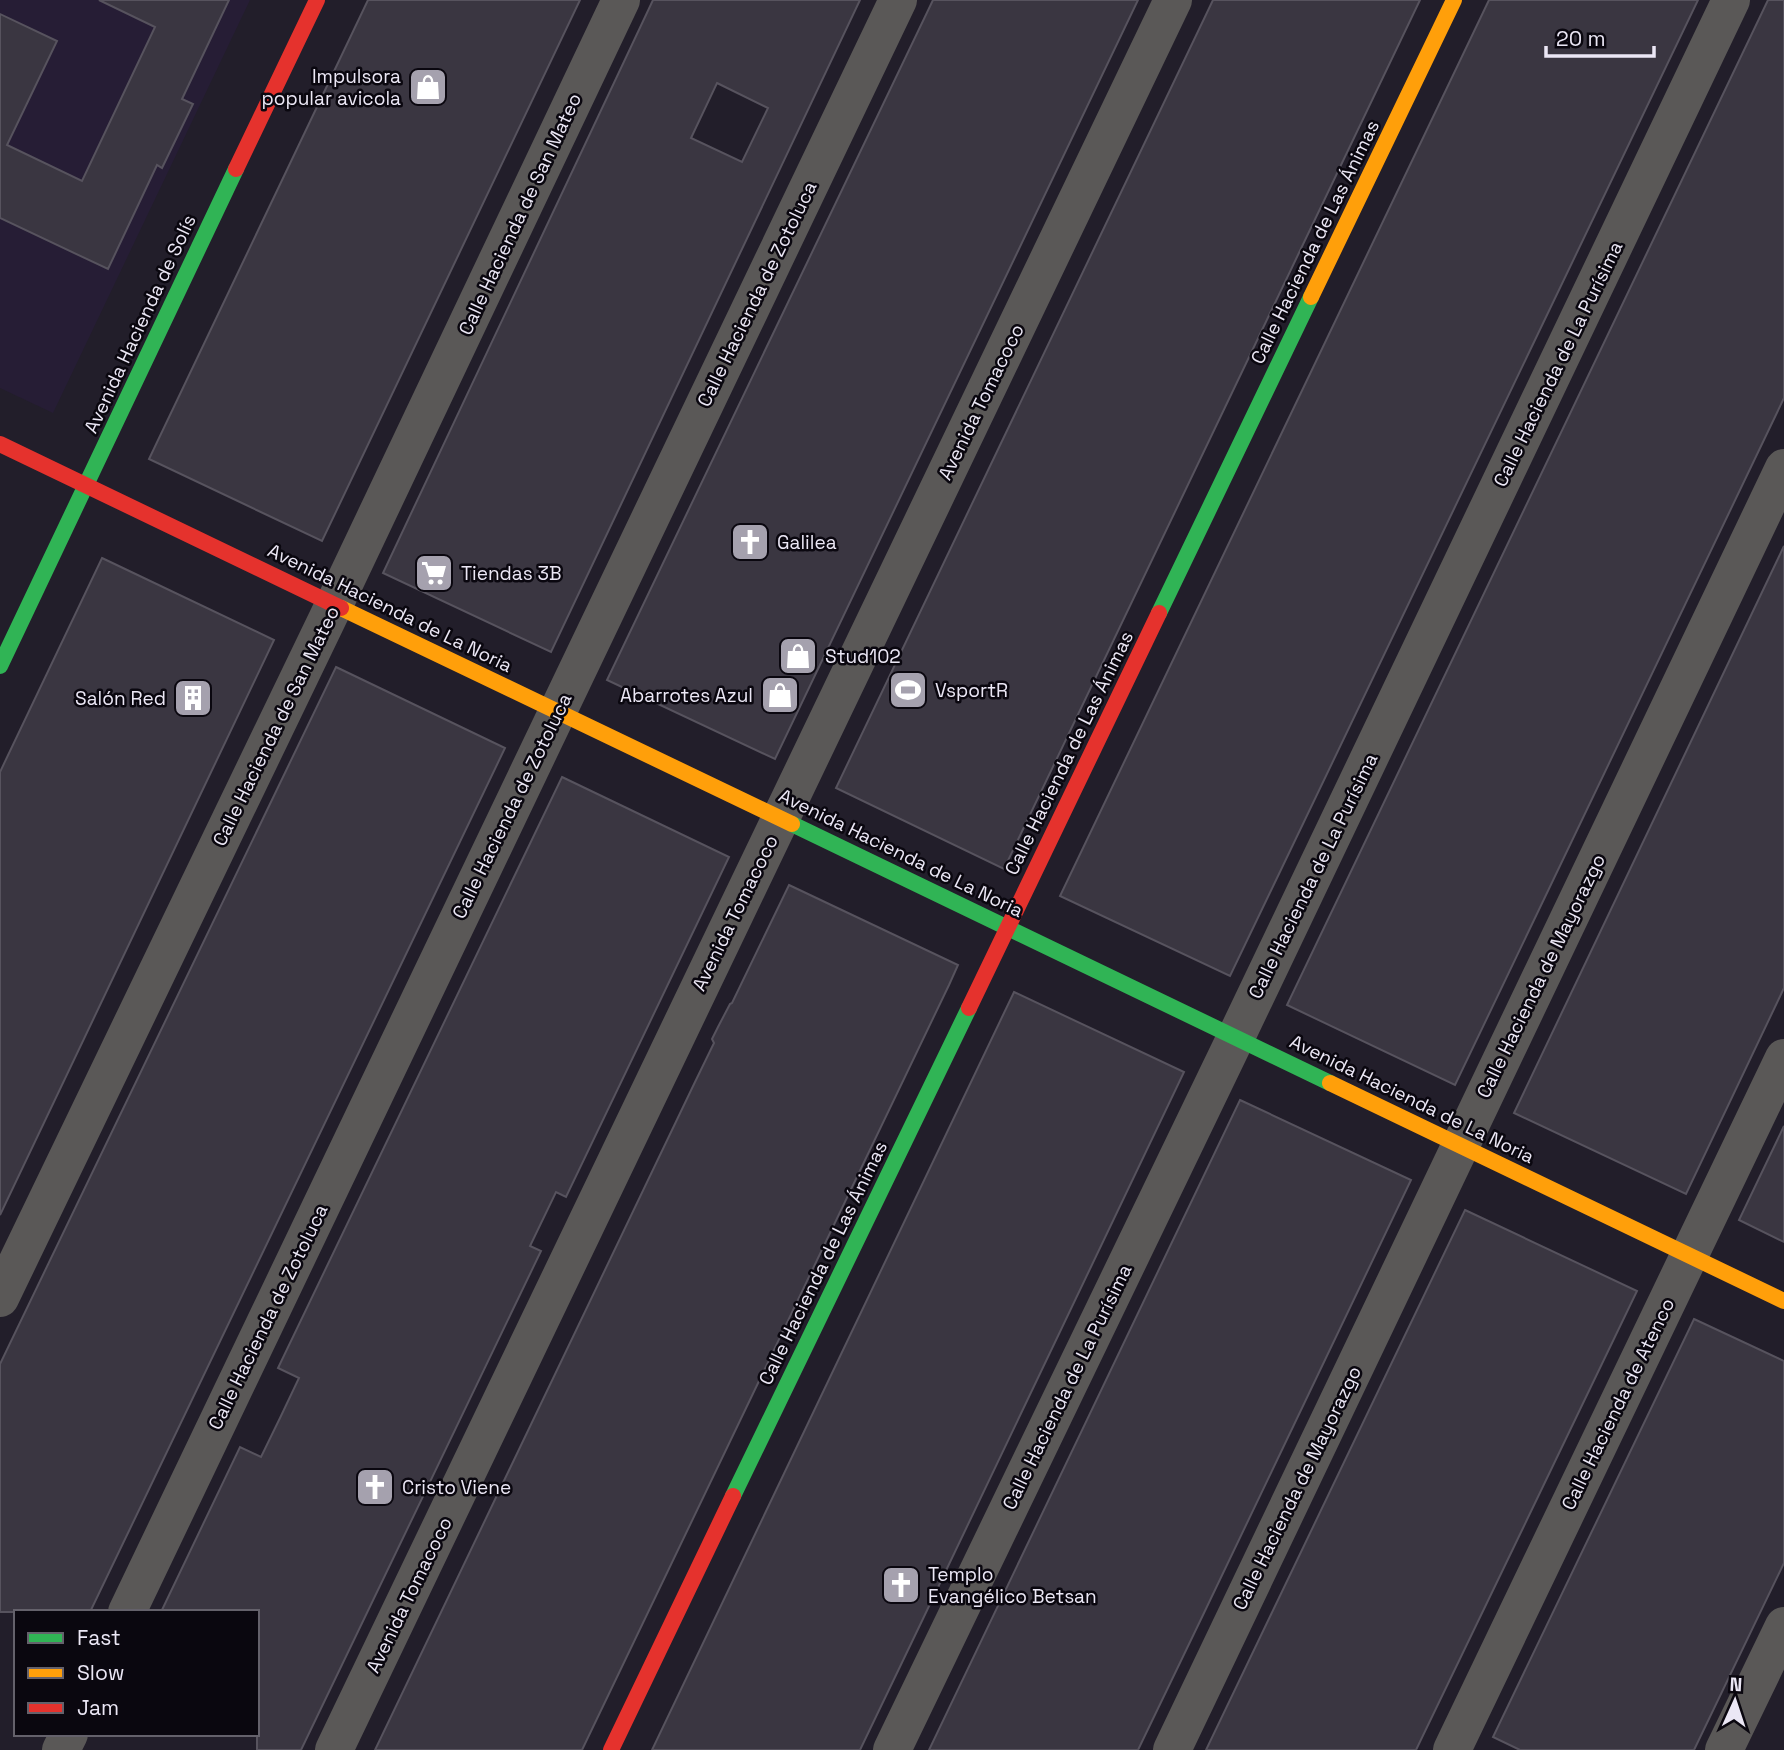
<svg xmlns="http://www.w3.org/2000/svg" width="1784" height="1750" font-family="'Space Grotesk',sans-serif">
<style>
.built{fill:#261d35}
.building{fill:#3a3641;stroke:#57535e;stroke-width:2;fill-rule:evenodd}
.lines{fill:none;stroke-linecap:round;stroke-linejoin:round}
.street{stroke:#5a5857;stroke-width:38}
.fast{stroke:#30b455;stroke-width:16}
.slow{stroke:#ff9f0a;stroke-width:16}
.jam{stroke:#e5322d;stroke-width:16}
.labels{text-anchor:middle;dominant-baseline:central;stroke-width:5;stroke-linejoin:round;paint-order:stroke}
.poi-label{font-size:19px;fill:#ebe7f5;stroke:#0a070f;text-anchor:start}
.street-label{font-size:19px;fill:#ebe7f5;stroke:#0a070f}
</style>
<rect width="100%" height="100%" fill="#221e2a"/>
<polygon class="built" points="0,0 250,0 53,413 0,388"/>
<g class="building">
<polygon points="99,0 229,0 182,99 193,104 162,168 157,165 108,269 0,218 0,14 57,41 7,145 82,181 155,27"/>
<polygon points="368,0 580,0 322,541 149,459"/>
<path d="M 653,0 L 860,0 L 551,652 L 383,573 ZM 717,83 L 768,108 L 742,162 L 691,138 Z"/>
<polygon points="933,0 1138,0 775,759 607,680"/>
<polygon points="1213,0 1420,0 1004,869 836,788"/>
<polygon points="1489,0 1698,0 1230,976 1060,896"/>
<polygon points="1768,0 1784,0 1784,398 1455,1085 1287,1005"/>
<polygon points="1784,546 1784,988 1686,1194 1514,1113"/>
<polygon points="102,558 274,640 0,1215 0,772"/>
<polygon points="336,667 505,748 90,1612 0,1612 0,1364"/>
<polygon points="562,777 729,857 566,1197 556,1192 530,1246 541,1251 301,1750 257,1750 257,1612 161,1612 240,1447 261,1457 280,1418 299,1378 278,1368"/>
<polygon points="789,885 958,965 949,985 582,1750 375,1750 695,1082 714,1043 712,1039 718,1027 730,1004 732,1003"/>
<polygon points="1014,992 1184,1072 920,1625 860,1750 652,1750"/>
<polygon points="1240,1100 1411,1180 1203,1615 1138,1750 929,1750"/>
<polygon points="1784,1126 1784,1242 1739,1220"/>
<polygon points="1465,1210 1637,1291 1523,1528 1416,1750 1206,1750"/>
<polygon points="1694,1319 1784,1361 1784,1563 1694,1750 1520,1750 1493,1737"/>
</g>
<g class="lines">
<g class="street">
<polyline points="0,1298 334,605 621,0"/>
<polyline points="127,1612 898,0"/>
<polyline points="61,1750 69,1734"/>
<polyline points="334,1750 1173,0"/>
<polyline points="892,1750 1236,1037 1731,0"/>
<polyline points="1172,1750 1784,468"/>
<polyline points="1452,1750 1784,1058"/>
<polyline points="1724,1750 1784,1626"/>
</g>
<g class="fast">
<polyline points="1159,613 1311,297"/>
<polyline points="0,666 236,169"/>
<polyline points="792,824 1330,1083"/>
<polyline points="733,1496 969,1008"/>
</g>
<g class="slow">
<polyline points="1311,297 1454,0"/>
<polyline points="341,608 792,824"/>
<polyline points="1330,1083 1784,1301"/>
</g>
<g class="jam">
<polyline points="236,169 317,0"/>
<polyline points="0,444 341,608"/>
<polyline points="969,1008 1159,613"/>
<polyline points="611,1750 733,1496"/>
</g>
</g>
<defs>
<symbol id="shop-square" viewBox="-11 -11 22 22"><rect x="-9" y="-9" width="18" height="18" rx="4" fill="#a5a1ae" stroke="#0a070f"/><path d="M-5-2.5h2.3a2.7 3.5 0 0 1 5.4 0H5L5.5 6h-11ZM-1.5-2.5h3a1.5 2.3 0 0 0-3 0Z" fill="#fff"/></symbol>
<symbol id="church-square" viewBox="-11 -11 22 22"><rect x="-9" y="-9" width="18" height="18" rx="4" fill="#a5a1ae" stroke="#0a070f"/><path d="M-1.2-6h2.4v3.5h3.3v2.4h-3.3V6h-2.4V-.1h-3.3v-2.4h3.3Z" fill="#fff"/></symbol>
<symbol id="supermarket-square" viewBox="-11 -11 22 22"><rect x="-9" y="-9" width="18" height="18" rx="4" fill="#a5a1ae" stroke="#0a070f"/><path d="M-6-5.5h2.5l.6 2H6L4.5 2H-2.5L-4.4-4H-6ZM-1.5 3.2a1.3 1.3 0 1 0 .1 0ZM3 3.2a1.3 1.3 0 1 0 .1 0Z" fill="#fff"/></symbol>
<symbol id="stadium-square" viewBox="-11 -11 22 22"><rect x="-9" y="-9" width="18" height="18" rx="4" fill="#a5a1ae" stroke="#0a070f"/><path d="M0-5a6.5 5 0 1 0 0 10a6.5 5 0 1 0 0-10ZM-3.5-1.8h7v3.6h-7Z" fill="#fff"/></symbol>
<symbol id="building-square" viewBox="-11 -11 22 22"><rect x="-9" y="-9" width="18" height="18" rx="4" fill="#a5a1ae" stroke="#0a070f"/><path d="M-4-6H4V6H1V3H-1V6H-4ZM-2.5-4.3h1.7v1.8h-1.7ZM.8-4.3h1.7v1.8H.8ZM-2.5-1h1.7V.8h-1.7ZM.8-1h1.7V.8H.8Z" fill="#fff"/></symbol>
</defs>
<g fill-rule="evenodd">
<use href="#shop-square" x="406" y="65" width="44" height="44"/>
<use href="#church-square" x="728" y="520" width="44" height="44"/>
<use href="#supermarket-square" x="412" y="551" width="44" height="44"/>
<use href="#shop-square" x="776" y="634" width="44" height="44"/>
<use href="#stadium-square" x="886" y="668" width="44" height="44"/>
<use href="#shop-square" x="758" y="673" width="44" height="44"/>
<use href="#building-square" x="171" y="676" width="44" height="44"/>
<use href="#church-square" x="353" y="1465" width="44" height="44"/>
<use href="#church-square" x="879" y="1563" width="44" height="44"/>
</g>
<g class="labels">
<g class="poi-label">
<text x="401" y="76" text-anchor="end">Impulsora<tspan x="401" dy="22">popular avicola</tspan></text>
<text x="777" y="542">Galilea</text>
<text x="461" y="573">Tiendas 3B</text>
<text x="825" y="656">Stud102</text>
<text x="935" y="690">VsportR</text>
<text x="753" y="695" text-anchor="end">Abarrotes Azul</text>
<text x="166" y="698" text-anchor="end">Salón Red</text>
<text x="402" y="1487">Cristo Viene</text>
<text x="928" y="1574">Templo<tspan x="928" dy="22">Evangélico Betsan</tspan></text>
</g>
<g class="street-label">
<text transform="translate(520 214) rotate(-65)">Calle Hacienda de San Mateo</text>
<text transform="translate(1315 242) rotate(-64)">Calle Hacienda de Las Ánimas</text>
<text transform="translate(757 294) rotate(-64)">Calle Hacienda de Zotoluca</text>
<text transform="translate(140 324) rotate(-65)">Avenida Hacienda de Solís</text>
<text transform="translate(1558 364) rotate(-64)">Calle Hacienda de La Purísima</text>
<text transform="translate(981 402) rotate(-64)">Avenida Tomacoco</text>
<text transform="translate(390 608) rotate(26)">Avenida Hacienda de La Noria</text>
<text transform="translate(276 726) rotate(-64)">Calle Hacienda de San Mateo</text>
<text transform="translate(1069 753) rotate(-64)">Calle Hacienda de Las Ánimas</text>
<text transform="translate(512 806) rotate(-64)">Calle Hacienda de Zotoluca</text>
<text transform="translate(901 853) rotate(26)">Avenida Hacienda de La Noria</text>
<text transform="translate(1313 876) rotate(-64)">Calle Hacienda de La Purísima</text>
<text transform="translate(735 913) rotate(-64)">Avenida Tomacoco</text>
<text transform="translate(1541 976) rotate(-64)">Calle Hacienda de Mayorazgo</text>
<text transform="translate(1412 1099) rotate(26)">Avenida Hacienda de La Noria</text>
<text transform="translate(823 1263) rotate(-64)">Calle Hacienda de Las Ánimas</text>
<text transform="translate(268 1317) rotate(-64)">Calle Hacienda de Zotoluca</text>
<text transform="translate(1067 1387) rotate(-64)">Calle Hacienda de La Purísima</text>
<text transform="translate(1618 1404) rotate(-64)">Calle Hacienda de Atenco</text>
<text transform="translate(1297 1488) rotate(-64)">Calle Hacienda de Mayorazgo</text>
<text transform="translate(409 1595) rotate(-64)">Avenida Tomacoco</text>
</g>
</g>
<rect x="14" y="1610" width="245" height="126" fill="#0a070f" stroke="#64616b" stroke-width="2"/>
<rect x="28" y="1633" width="35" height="10" fill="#30b455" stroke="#64616b" stroke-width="2"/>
<text x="77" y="1645" font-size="21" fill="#ebe7f5">Fast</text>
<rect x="28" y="1668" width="35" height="10" fill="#ff9f0a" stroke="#64616b" stroke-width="2"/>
<text x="77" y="1680" font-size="21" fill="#ebe7f5">Slow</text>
<rect x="28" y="1703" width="35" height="10" fill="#e5322d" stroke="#64616b" stroke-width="2"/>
<text x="77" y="1715" font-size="21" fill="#ebe7f5">Jam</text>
<g transform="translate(1735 1701) rotate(3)" stroke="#0a070f" stroke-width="5" paint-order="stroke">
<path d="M0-5L12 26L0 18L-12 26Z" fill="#ebe7f5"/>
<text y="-10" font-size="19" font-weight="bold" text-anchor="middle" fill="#ebe7f5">N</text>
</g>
<path d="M1546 46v10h108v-10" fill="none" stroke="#ebe7f5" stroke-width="3.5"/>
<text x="1556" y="46" font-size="21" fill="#ebe7f5" stroke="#0a070f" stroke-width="5" paint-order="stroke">20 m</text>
</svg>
